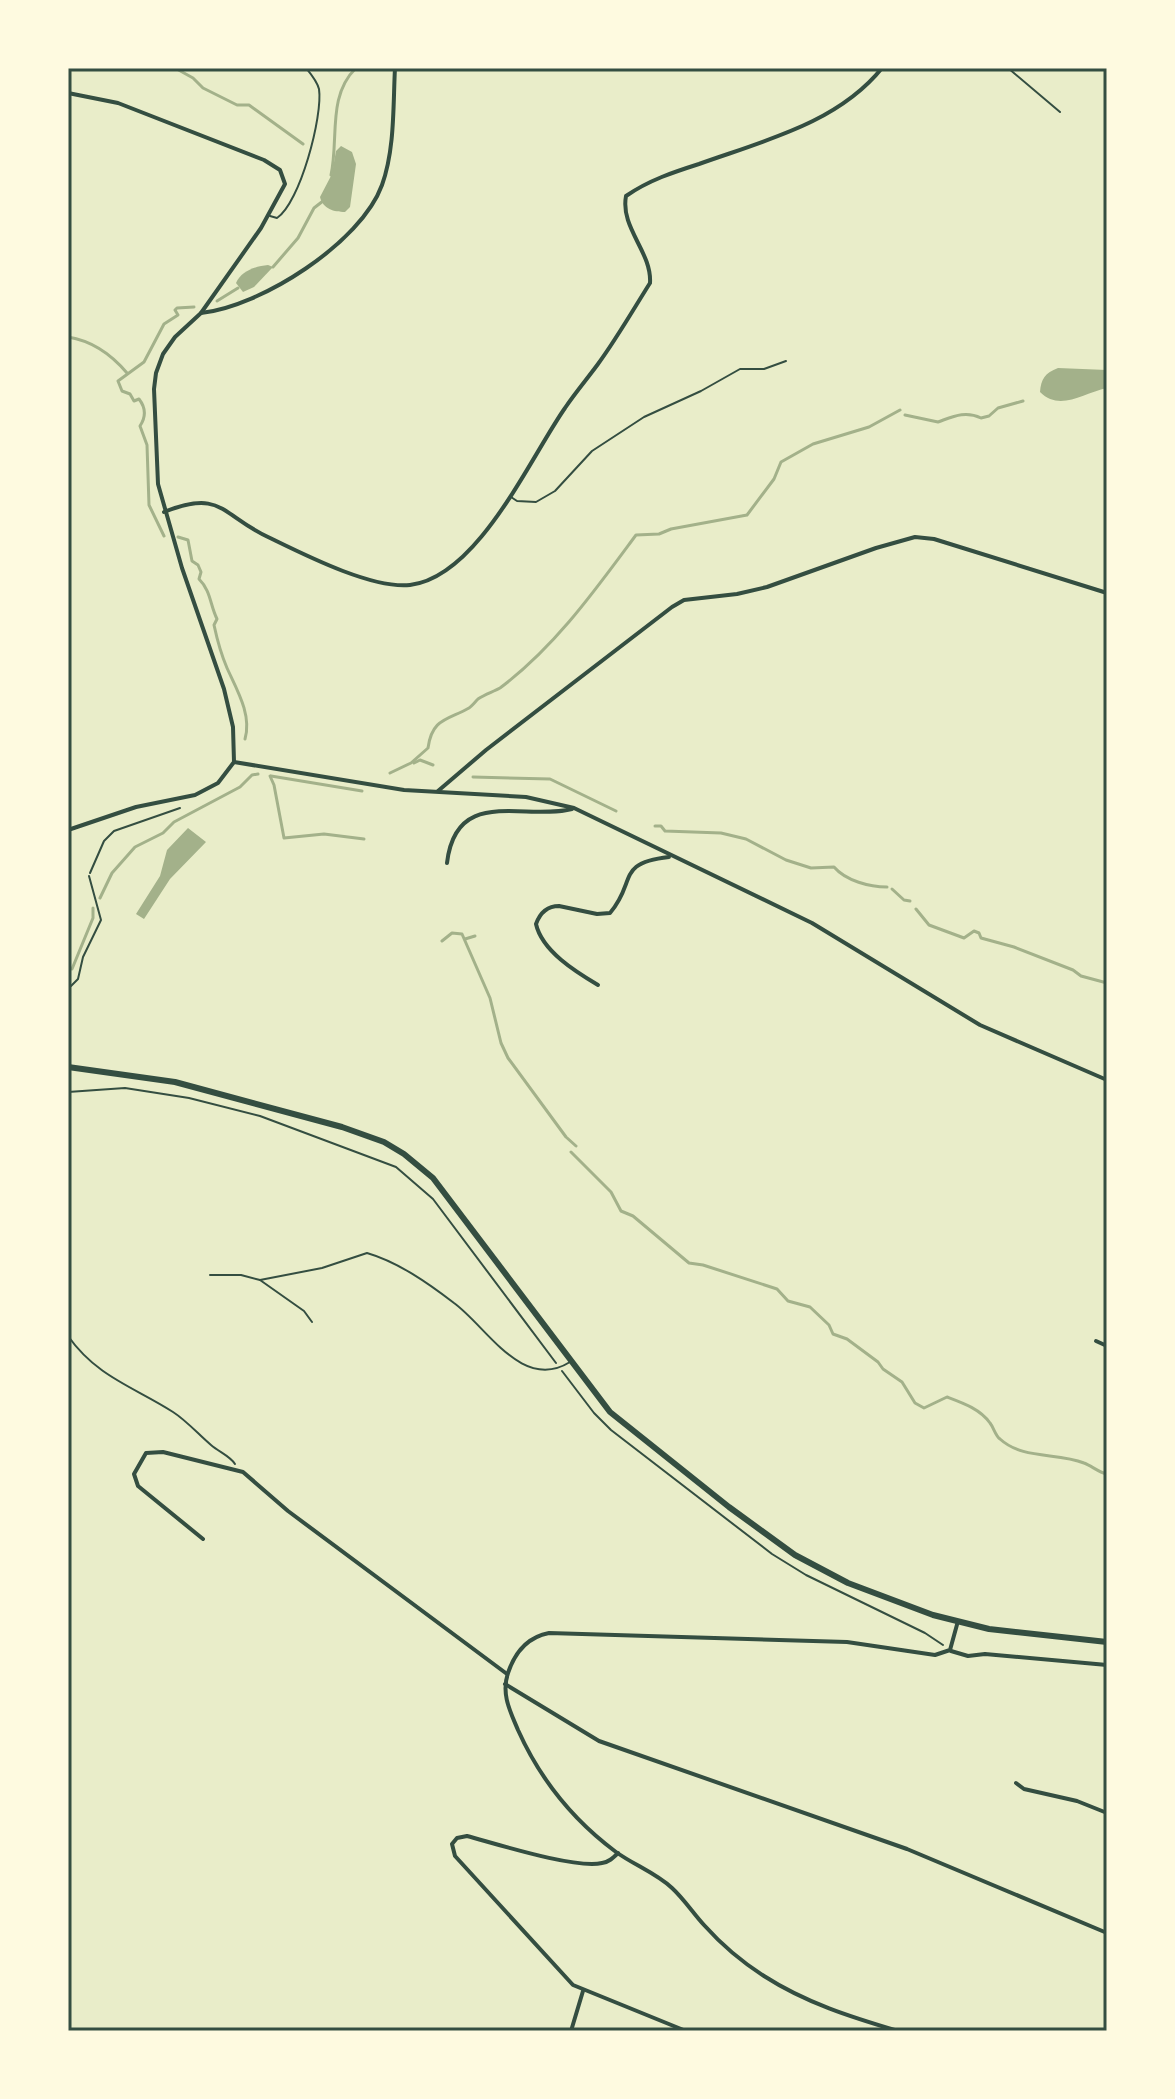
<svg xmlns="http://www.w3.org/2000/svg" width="1175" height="2099" font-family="Barlow,sans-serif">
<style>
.water{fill:#a3b18a}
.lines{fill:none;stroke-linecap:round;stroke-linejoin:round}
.stream{stroke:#a3b18a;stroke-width:3}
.path{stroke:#344e41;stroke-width:2}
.service{stroke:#344e41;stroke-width:2}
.minor{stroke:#344e41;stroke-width:4}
.primary{stroke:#344e41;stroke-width:6}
.neatline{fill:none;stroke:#344e41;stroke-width:3}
</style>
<rect width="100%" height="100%" fill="#e9edc9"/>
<g class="water">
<path d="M 341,146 L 352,152 L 356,164 L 350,207 L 345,212 C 334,212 323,209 320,197 L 332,174 L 336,151 Z"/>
<path d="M 268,265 L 273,267 L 254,287 L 243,292 L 236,283 C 241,271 256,266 268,265 Z"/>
<path d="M 1058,368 L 1107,370 L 1107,388 C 1083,393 1060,412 1040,392 C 1041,379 1045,373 1058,368 Z"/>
<polygon points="188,828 206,842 170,879 144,919 136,914 160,876 167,850"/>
</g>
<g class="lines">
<g class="stream">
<polyline points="175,68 193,78 203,88 237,105 249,105 303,144"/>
<path d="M 331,175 C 339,139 327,96 356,68"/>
<polyline points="273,267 298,238 314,208 323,201"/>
<polyline points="217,301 238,288"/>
<path d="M 68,337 C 93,341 111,354 127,373"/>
<path d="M 905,415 L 938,422 C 952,417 965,410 981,418 L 989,416 L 998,408 L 1023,401"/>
<path d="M 164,536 L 149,505 L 147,445 L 140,426 C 146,417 146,408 139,399 L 134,401 L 130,394 L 122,391 L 118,381 L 144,362 L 164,324 L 178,315 L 175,310 L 177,308 L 194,307"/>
<path d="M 178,537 L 188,540 L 192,561 L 198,565 L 201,572 L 199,579 C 211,591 210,605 217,619 L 214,625 C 217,639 221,654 227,668 C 237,690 252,715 245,739"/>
<polyline points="414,763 420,760 433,765"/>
<path d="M 390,773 L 411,763 L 428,748 C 432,718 448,720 469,708 C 472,706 475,702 478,699 C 485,694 493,692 500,688 C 555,647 596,589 636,535 L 659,534 L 671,529 L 747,515 L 774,479 L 781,462 L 813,444 L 869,427 L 900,410"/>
<polyline points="270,776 274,785 284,838 324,834 364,839"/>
<polyline points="271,776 362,791"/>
<polyline points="473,777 550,779 616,811"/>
<path d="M 655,826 L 661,826 L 665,831 L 721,833 L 746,839 L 786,860 L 811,868 L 834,867 C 846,881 870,887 887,887"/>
<polyline points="892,889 904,900 910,901"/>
<polyline points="100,898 112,873 135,847 163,833 174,822 240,787 252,775 258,774"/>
<polyline points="916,909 929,925 964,938 974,931 979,933 981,938 1014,947 1073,970 1081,976 1107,983"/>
<polyline points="465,939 475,936"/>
<polyline points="442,941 452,933 462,934 490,998 501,1043 508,1058 566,1137 576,1146"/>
<polyline points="72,969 93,918 93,908"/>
<polyline points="68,975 69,974"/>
<path d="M 571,1152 L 611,1192 L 621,1211 L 633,1216 L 689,1263 L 703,1265 L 777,1289 L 788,1301 L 810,1307 L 829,1325 L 833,1334 L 847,1339 L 878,1362 L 883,1369 L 902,1382 L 915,1403 L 924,1408 L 947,1397 C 963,1403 980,1409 990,1423 C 994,1428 995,1435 1000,1439 C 1023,1460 1057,1452 1084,1463 C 1092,1466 1098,1472 1107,1474"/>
</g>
<g class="path">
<polyline points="1008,68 1060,112"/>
<polyline points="90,873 104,841 114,831 180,808"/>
<polyline points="68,1092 125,1088 189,1098 260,1116 396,1167 433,1199 556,1363"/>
<path d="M 68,1336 C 97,1377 134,1387 173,1412 C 187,1421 199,1435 211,1445 C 219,1452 230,1456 235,1464"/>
<polyline points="562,1371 594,1413 611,1430 772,1554 806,1575 925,1633 943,1645"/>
</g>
<g class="service">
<path d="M 270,216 L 277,218 C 300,203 323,116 319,89 C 317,81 311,74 306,68"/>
<polyline points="511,497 517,501 536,502 555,491 592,451 644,417 701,391 740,369 764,369 786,361"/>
<polyline points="71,986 78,979 83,957 101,920 89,876"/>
<polyline points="210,1275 241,1275 260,1280"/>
<path d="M 312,1322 L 304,1311 L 260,1280 L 322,1268 L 367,1253 C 398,1262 428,1283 454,1303 C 487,1327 522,1392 570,1362"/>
</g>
<g class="minor">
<polyline points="68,93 118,103 264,160 280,170 285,184 261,228 201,313 175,337 163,354 156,373 154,389 158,484 182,568 224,689 233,727 234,762 218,783 195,795 136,807 68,830"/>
<path d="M 201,313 C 260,307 361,243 382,185 C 395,149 393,105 395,68"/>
<path d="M 164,512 C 222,489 221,515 268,537 C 303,554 371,589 410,585 C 478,577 530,458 565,408 C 575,393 587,379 598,364 C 617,338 633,310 650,283 C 652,252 620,228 626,196 C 649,180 674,172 699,164 C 763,141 838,123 882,68"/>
<polyline points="234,762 404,790 526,797 574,808 812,923 980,1025 1107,1080"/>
<polyline points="438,791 486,750 672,607 684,600 737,594 767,587 876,548 915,537 934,539 1107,593"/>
<path d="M 447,863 C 456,786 524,821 572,809"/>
<path d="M 598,985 C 576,972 542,951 536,924 C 540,913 547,906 559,906 L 597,914 L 610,913 C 637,882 615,863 669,857"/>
<polyline points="1096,1341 1107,1346"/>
<polyline points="203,1539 138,1486 134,1474 146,1453 163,1452 243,1472 288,1511 507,1674"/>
<polyline points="951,1651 968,1656 985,1654 1107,1665"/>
<polyline points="505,1684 599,1741 907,1849 1107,1933"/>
<polyline points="1016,1783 1024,1789 1077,1801 1107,1813"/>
<path d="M 618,1853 C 613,1858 609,1862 602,1863 C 575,1869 497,1844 467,1836 L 457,1838 L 452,1844 L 455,1856 L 573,1985 L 686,2031"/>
<polyline points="571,2031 583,1991"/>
<path d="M 898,2031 C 851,2017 806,2003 764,1976 C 742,1962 721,1944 704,1925 C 693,1913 684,1899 672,1888 C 656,1873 634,1865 616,1852 C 573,1820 540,1779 518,1730 C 510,1711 501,1694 508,1673 C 515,1652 528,1637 549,1633 L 847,1642 L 935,1655 L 950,1650 L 958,1621"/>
</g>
<polyline class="primary" points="68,1067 175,1082 342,1127 384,1142 404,1154 433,1178 610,1412 729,1507 795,1555 848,1583 933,1615 989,1629 1107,1642"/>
</g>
<rect width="1175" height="2099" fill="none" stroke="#fefae0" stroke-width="140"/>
<rect x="70" y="70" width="1035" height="1959" class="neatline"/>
</svg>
